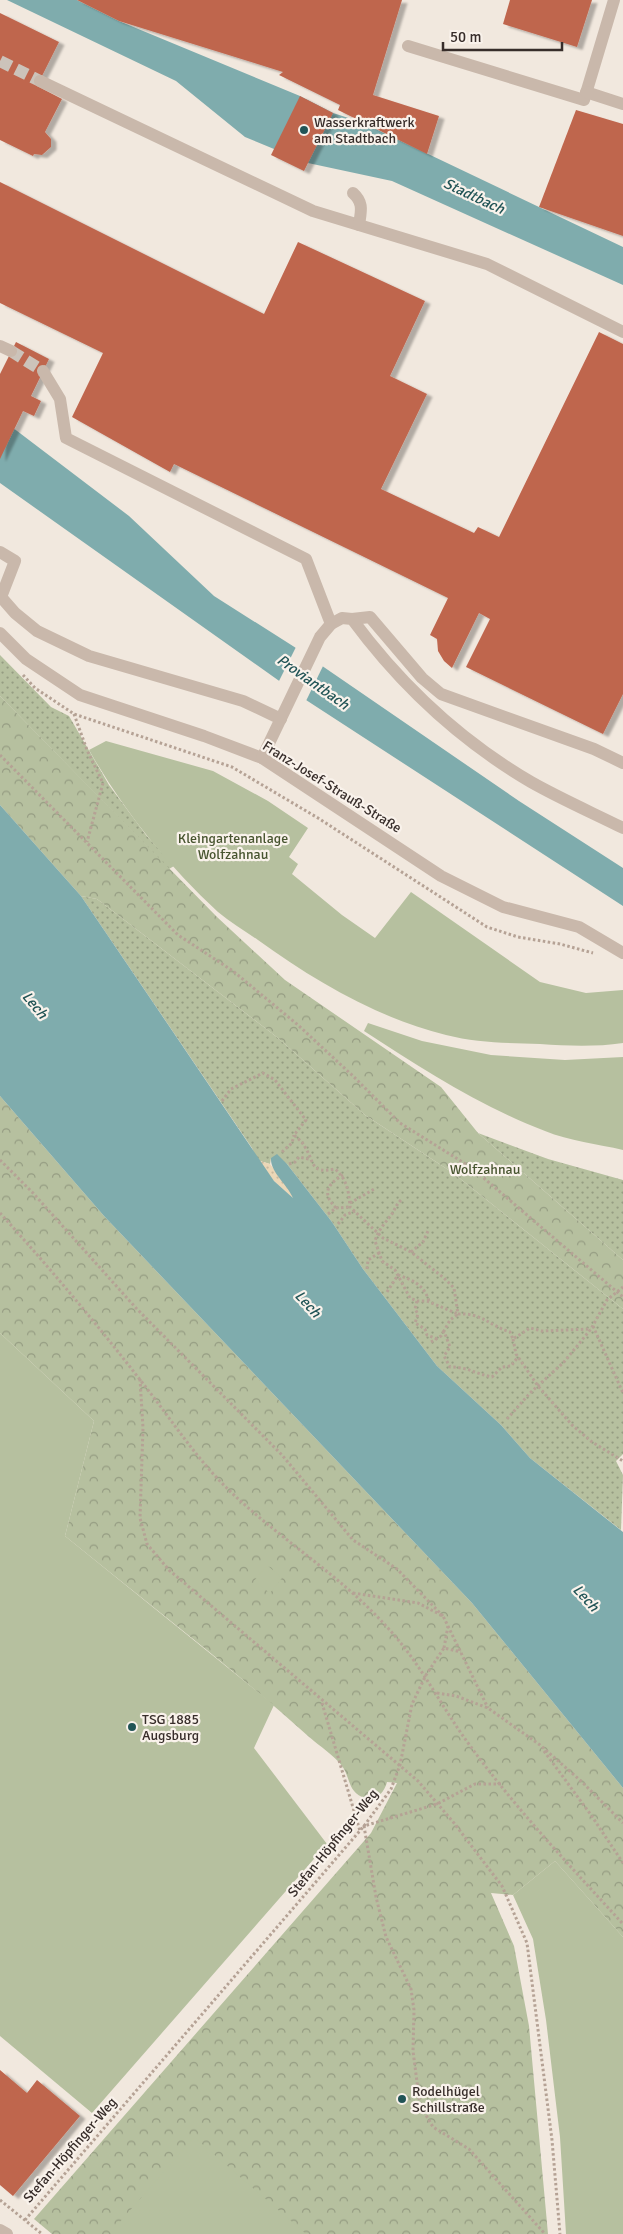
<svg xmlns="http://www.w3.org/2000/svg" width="623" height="2234" font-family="Signika,sans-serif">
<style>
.grass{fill:url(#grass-dots)}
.forest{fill:url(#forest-crowns)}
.sand{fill:url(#sand-dots)}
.garden{fill:#b6c09f}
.water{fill:#7facad}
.pier{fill:#f1e8de}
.building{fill:#bf664e;filter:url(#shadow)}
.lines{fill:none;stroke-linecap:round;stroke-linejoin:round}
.minor-tunnel{stroke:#ccc3ba;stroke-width:12;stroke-dasharray:12 6;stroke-linecap:butt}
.path{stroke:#b5a295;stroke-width:3;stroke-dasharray:2.5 2.5;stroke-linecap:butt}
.minor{stroke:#c9b8ab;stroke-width:12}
.poi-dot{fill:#215456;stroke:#f9f2eb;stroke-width:2}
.labels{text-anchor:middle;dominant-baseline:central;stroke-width:4.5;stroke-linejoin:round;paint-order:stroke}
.poi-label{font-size:14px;fill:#372d2a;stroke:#f9f2eb;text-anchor:start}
.street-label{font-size:14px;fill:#372d2a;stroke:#f9f2eb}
.park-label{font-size:14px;fill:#47542f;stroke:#f9f2eb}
.water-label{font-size:15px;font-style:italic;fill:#215456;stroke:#f9f2eb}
</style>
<defs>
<pattern id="grass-dots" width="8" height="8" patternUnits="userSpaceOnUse" patternTransform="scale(1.25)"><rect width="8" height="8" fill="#b6c09f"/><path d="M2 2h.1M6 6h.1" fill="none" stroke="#959c82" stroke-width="1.8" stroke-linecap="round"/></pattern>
<pattern id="forest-crowns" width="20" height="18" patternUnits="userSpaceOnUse" patternTransform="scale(1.25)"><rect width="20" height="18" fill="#b6c09f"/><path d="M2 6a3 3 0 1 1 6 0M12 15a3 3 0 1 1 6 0" fill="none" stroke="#959c82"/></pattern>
<pattern id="sand-dots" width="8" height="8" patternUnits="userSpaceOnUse" patternTransform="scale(1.25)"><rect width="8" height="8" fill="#ebd7b7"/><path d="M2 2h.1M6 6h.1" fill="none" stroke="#cab99e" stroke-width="1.8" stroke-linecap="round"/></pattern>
<filter id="shadow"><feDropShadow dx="5.5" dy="3" stdDeviation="1" flood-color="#0004"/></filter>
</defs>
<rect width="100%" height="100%" fill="#f1e8de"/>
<g class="grass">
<polygon points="0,655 51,707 69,716 109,785 146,835 174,866 169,869 0,696"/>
<polygon points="81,896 97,899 278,1038 365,1115 453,1173 623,1309 623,1454 616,1461 623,1475 621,1530 530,1458 501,1425 437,1366 363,1269 332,1222 287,1164 271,1158 270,1164 257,1160 252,1148"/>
<polygon points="478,1133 548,1159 623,1180 623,1260"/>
</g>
<g class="forest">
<polygon points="0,696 217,917 285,980 441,1087 478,1133 623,1260 623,1309 453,1173 365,1115 278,1038 97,899 81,896 0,805"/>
<path d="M 0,1096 L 104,1216 L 472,1603 L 623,1788 L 623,1937 L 555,1861 L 513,1895 L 491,1893 L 514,1946 L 529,2026 L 548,2234 L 52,2234 L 34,2219 L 371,1833 L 397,1783 L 387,1782 C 384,1794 374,1803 362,1797 C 349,1791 350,1780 344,1769 C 339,1759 317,1744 308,1736 C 230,1666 146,1602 65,1536 L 94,1421 L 0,1333 Z"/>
</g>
<polygon class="sand" points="257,1160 270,1164 291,1191 294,1199 274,1181"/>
<g class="garden">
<path d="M 106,741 L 213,771 L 268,801 L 308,828 L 289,857 L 298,864 L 292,874 L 342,915 L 375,938 L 411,892 L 540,982 L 586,993 L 623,990 L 623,1043 C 596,1047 568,1046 540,1044 C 509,1043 477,1043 446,1035 C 377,1018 315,981 258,940 C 245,931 230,922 218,912 C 167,865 123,810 89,750 Z"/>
<path d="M 368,1023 L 422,1041 L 491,1055 L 565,1060 L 623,1057 L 623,1150 C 598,1144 569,1141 545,1131 C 480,1106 422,1069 364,1031 Z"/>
<polygon points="0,1333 94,1421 65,1536 274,1705 254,1748 327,1844 92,2113 0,2036"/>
<polygon points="267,1565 282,1578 270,1593 254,1581"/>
<polygon points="555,1861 623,1937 623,2234 566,2234 560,2137 546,2020 533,1939 513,1895"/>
<polygon points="194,2137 306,2234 116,2234 112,2231"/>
</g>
<g class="water">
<polygon points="7,0 77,0 119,21 300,96 333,113 361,122 623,247 623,285 392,181 308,163 245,137 176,81"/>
<polygon points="0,418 129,516 214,596 296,648 519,801 623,868 623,906 306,700 0,483"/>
<path d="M 0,805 L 81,896 L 274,1181 L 293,1198 C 288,1185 270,1172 271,1158 L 277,1154 L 287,1164 L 332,1222 L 363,1269 L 437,1366 L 501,1425 L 530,1458 L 623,1532 L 623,1788 L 472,1603 L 104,1216 L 0,1096 Z"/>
</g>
<polygon class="pier" points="297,645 324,664 305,703 278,683"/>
<g class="building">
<polygon points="77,0 402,0 373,95 439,116 427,154 338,110 340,105 279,75 283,72 119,21"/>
<polygon points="510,0 592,0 577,47 503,24"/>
<polygon points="0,13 59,42 37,86 62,99 45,132 51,139 51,147 42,155 34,154 33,156 0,140"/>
<polygon points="300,96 333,113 304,171 271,155"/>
<polygon points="576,110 623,124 623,236 539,207"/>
<polygon points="0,182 264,314 298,242 425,301 390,376 427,394 381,489 474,533 478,527 499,537 599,332 623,344 623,694 603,734 466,667 490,619 479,613 452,668 444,661 438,651 437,639 430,635 448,598 174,464 170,472 72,417 103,353 0,303"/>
<polygon points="16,342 49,359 31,396 41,401 34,416 23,411 0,459 0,374"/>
<polygon points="0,2070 27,2093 37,2080 80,2116 13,2196 0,2185"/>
</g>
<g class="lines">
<g class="minor-tunnel">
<polyline points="0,61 40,81"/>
<polyline points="11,351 43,371"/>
</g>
<g class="path">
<polyline points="23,675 35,688 74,714 232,767 318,818 487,927 518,937 560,944 593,953"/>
<polyline points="74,714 87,750 103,783 87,842"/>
<polyline points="0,755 178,935 233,971 298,1025 353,1076 400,1123 472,1168 623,1297"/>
<path d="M 222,1101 L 231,1089 L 263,1073 L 275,1080 L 306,1120 L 294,1135 C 298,1139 303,1142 305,1147 C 315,1163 310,1174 335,1169 C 347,1179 349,1192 350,1207 L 383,1238 L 411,1252 L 444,1278 L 454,1288 L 458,1314 C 483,1313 488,1325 510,1332 L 513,1339 L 530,1328 L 542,1331 L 591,1329"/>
<polyline points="282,1152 292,1143 294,1135"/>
<polyline points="0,1160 33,1193 136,1308 282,1455 353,1540 397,1569 443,1616"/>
<polyline points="289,1164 295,1162 299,1157 309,1159"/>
<path d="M 401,1200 C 396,1205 395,1209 392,1214 C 386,1222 378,1230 375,1241 L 382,1261 L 395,1270 L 410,1298 L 417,1301 L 427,1301 L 458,1314 L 450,1320 L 444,1331 L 450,1347 L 444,1356 L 450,1367 C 468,1367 476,1374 492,1377 L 502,1367 L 511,1366 L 518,1357"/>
<polyline points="350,1203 376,1188"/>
<path d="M 336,1208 C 321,1193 328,1184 343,1175"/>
<path d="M 0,1213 C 49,1267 96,1323 141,1381 C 164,1410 184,1440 208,1468 C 260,1528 333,1567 386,1626 C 421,1663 441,1707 471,1747 C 517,1810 571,1867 623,1924"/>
<polyline points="328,1214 336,1208 350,1207"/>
<polyline points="338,1224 345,1215 355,1211"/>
<polyline points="411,1252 423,1242 428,1231"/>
<polyline points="367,1269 368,1260 379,1253"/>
<path d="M 387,1292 L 398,1275 C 413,1280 424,1285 429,1301"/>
<polyline points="417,1301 415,1309 418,1314 415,1323 425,1329 427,1335 437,1339"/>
<polyline points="593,1326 623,1393"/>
<polyline points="513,1339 516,1354 538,1386 572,1425 592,1442 623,1461"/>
<polyline points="431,1342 441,1336 444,1331"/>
<polyline points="140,1379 143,1428 140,1518 147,1544 169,1570 418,1781 454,1823 502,1886 527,1943 552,2140 560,2234"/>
<polyline points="507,1419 530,1393 564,1362 591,1329 607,1300 623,1287"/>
<polyline points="353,1593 418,1603 443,1616 488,1708"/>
<polyline points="444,1648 448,1626"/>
<polyline points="437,1693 456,1696 488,1708 540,1745 581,1781 623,1823"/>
<polyline points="322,1703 360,1831"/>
<polyline points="544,1751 591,1815 623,1863"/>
<polyline points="501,1784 475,1784 437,1804 364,1826 376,1897 386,1937 411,1989 414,2010 413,2051 420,2105 433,2127 469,2149 545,2234"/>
<polyline points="0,2200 42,2234"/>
<polyline points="25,2220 364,1826 391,1789 400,1765 412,1704 426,1675 444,1648 461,1652"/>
</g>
<g class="minor">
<polyline points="408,46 584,100 614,0"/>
<polyline points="40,81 313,211 487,264 623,332"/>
<polyline points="586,92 623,104"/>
<path d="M 353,193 C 364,203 361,211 359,225"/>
<polyline points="0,346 11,351"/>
<polyline points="43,371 60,399 66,438 306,559 331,624"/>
<polyline points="0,552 15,561 1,597 15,613 37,631 89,656 243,701 281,719"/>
<polyline points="352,619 370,617 422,678 441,694 594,749 623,763"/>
<polyline points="0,633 26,659 80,695 204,736 262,758 441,876 503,907 579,927 623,953"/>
<path d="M 262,758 L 320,637 L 331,624 L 342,618 L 352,619 C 400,684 461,741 531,782 C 561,799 593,813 623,828"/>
<polyline points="0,2230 7,2234"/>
</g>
</g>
<g class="poi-dot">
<circle cx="304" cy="130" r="5"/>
<circle cx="132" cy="1727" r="5"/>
<circle cx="402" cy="2099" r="5"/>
</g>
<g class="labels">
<g class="poi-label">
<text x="314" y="122">Wasserkraftwerk<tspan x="314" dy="16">am Stadtbach</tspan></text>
<text x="142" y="1719">TSG 1885<tspan x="142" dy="16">Augsburg</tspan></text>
<text x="412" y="2091">Rodelhügel<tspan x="412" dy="16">Schillstraße</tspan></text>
</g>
<g class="street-label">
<text transform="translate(332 787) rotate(32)">Franz-Josef-Strauß-Straße</text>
<text transform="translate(333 1843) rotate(-51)">Stefan-Höpfinger-Weg</text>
<text transform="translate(70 2150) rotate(-49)">Stefan-Höpfinger-Weg</text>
</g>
<g class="park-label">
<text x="233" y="838">Kleingartenanlage<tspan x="233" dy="16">Wolfzahnau</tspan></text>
<text x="485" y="1169">Wolfzahnau</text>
</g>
<g class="water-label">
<text transform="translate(474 196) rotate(25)">Stadtbach</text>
<text transform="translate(313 682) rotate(35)">Proviantbach</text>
<text transform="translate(35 1005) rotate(50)">Lech</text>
<text transform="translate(308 1304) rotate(47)">Lech</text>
<text transform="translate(586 1598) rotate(47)">Lech</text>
</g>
</g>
<path d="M443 42v8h119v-8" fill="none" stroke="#372d2a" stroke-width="2.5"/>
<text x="450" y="42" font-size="15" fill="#372d2a" stroke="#f9f2eb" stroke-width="4" paint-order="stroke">50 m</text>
</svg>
